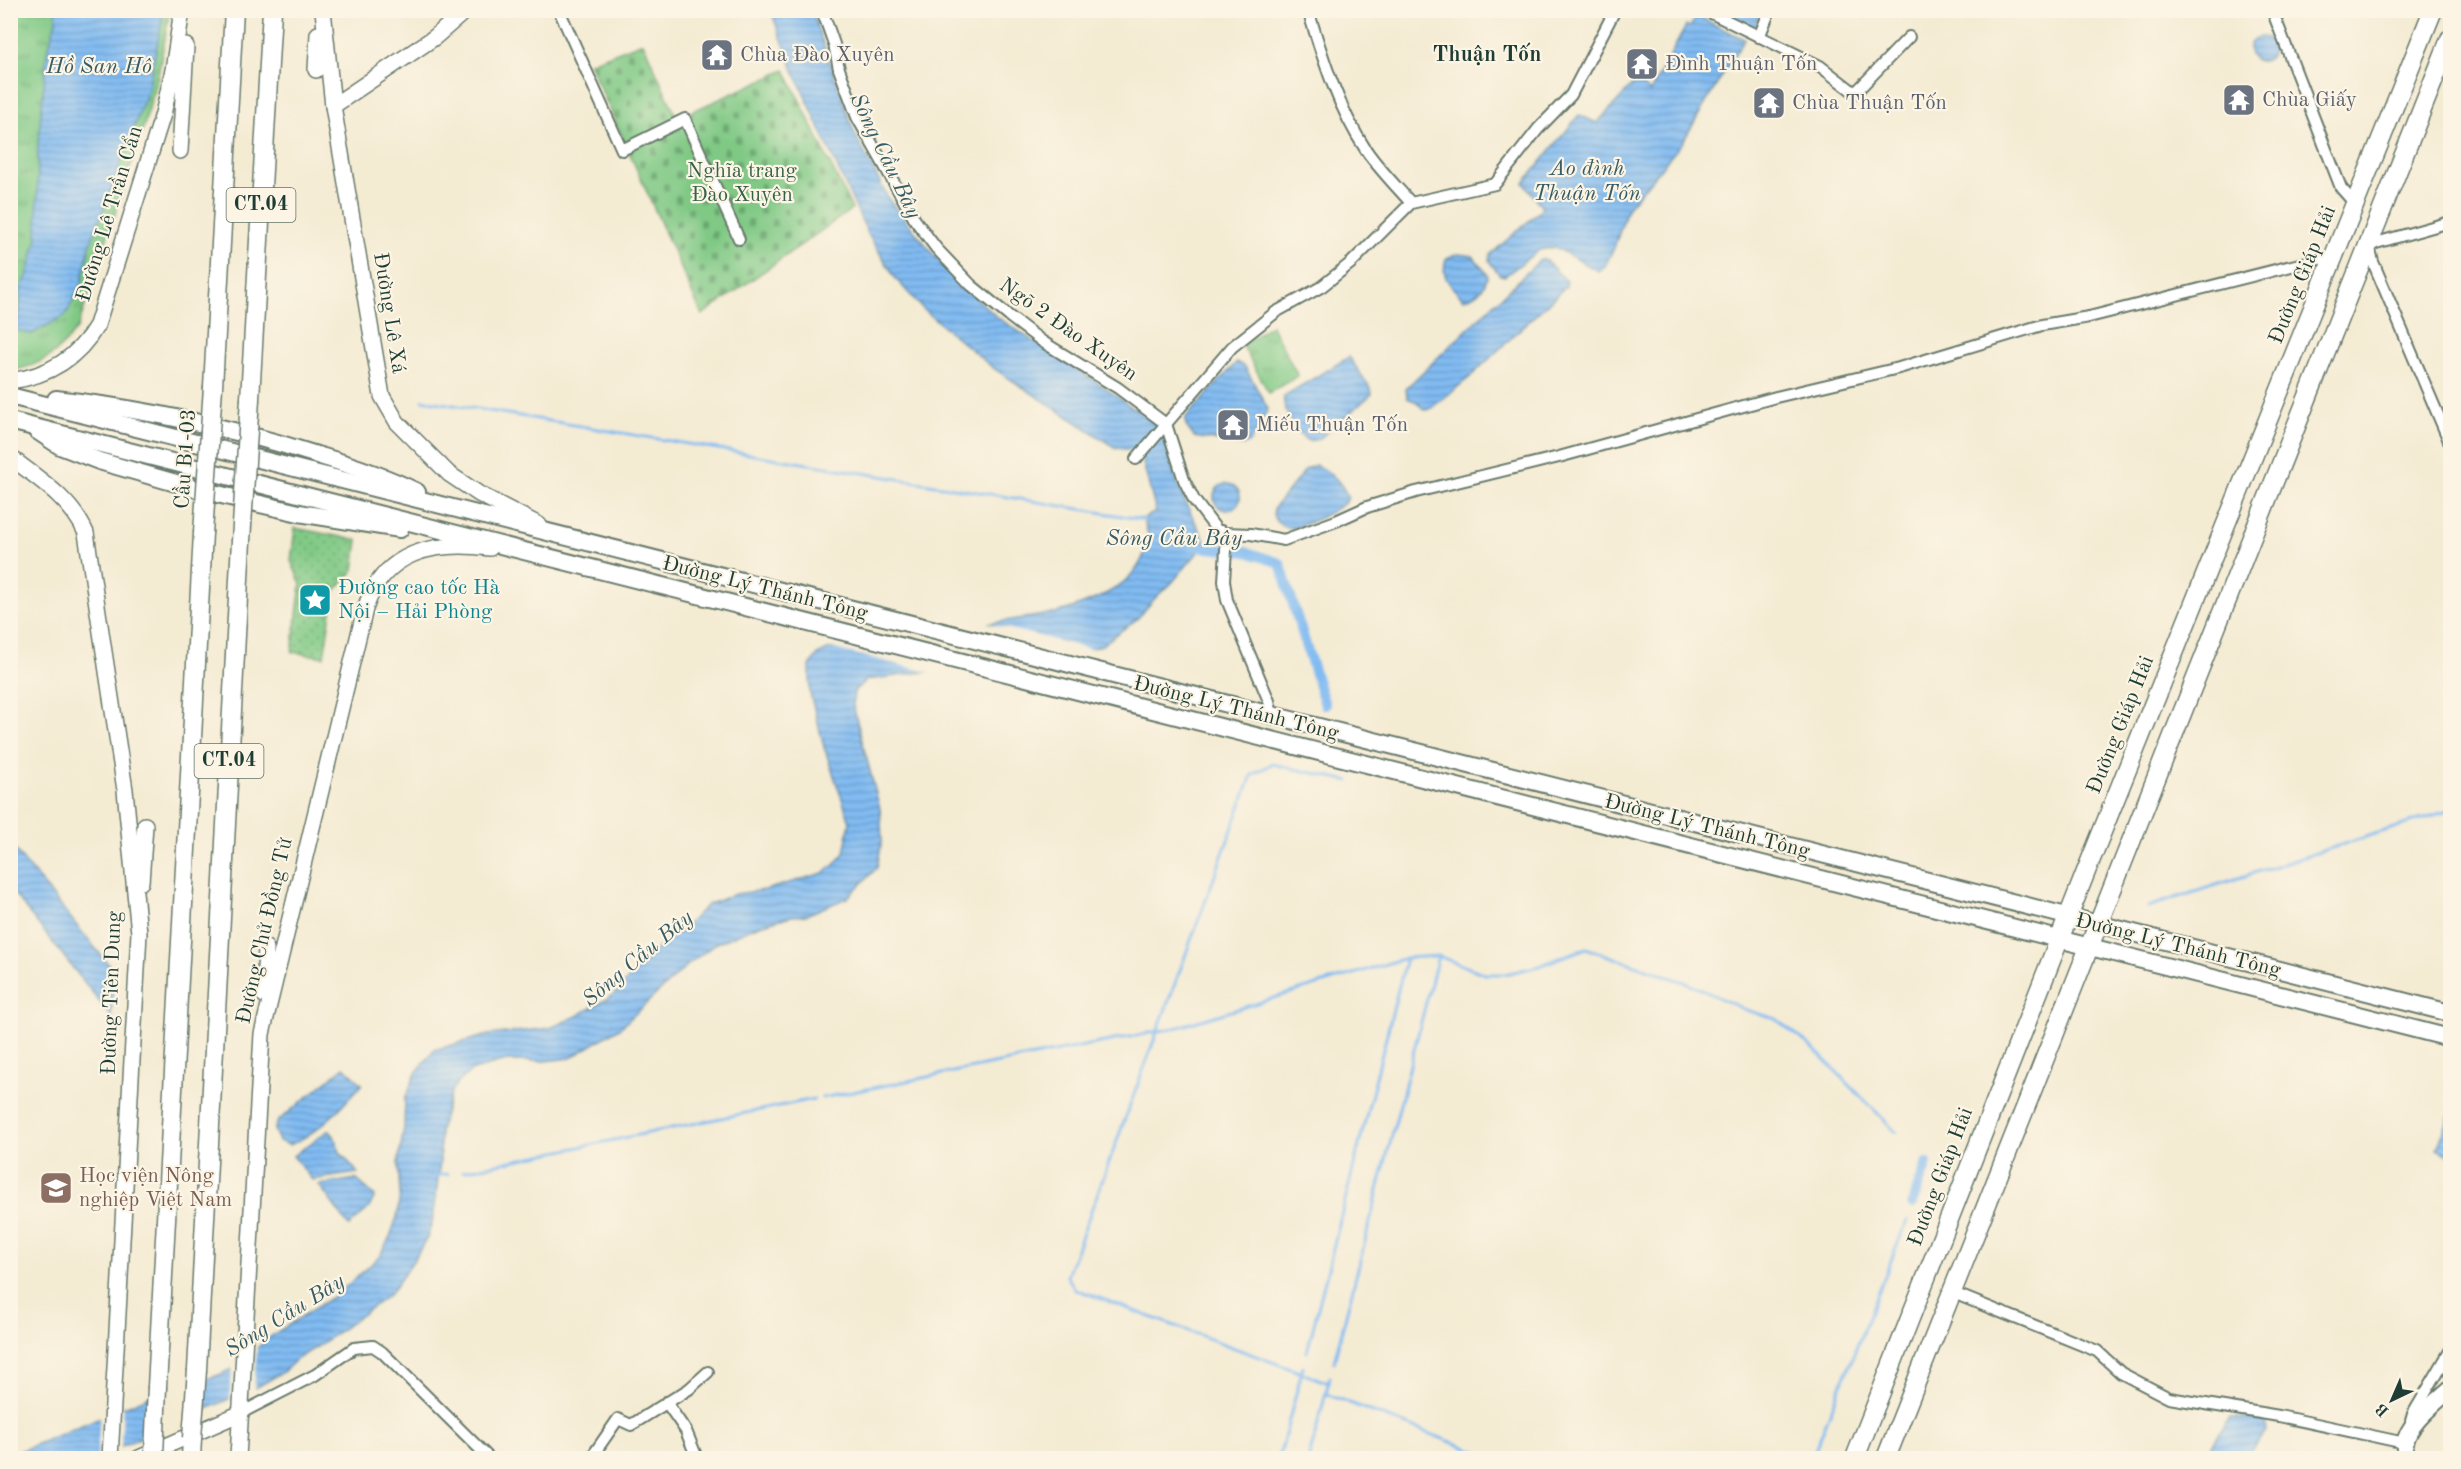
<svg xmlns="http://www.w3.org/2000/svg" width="2461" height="1469" font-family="'Old Standard TT',serif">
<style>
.grass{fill:url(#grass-dots);stroke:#50835c;stroke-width:1.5}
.cemetery{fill:url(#cemetery-stones);stroke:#50835c;stroke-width:1.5}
.park{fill:url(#park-tufts);stroke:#50835c;stroke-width:1.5}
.water{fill:url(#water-rules);stroke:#507c93;stroke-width:1.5}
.pier{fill:#f4ebd3}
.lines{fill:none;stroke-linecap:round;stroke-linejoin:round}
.stream{stroke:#81bbf2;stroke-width:3}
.canal{stroke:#81bbf2;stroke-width:10}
.street-casing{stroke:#6a7a6c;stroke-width:14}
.secondary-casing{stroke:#6a7a6c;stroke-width:18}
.primary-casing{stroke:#6a7a6c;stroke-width:20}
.highway-casing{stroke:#6a7a6c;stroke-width:21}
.street{stroke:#fff;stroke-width:10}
.secondary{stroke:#fff;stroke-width:15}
.primary{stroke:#fff;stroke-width:16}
.highway{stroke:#fff;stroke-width:18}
.highway-bridge-casing{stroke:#6a7a6c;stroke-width:21;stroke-linecap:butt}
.highway-bridge{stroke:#fff;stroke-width:18}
.labels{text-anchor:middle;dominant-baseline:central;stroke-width:4.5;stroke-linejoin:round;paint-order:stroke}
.shield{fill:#fcf5e5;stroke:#617469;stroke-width:1.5}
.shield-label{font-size:20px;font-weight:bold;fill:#1f3d34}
.worship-label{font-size:21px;fill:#5b616d;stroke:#fcf5e5;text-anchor:start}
.park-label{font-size:21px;fill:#376048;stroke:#fcf5e5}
.street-label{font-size:21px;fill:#1f3d34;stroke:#fcf5e5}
.culture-label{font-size:21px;fill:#0d838f;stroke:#fcf5e5;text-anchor:start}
.education-label{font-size:21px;fill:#785e54;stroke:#fcf5e5;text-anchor:start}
.neighbourhood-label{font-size:22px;font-weight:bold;fill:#1f3d34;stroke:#fcf5e5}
.water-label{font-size:22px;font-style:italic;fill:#385c64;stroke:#fcf5e5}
</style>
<defs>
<pattern id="grass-dots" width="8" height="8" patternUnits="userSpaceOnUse" patternTransform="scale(1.5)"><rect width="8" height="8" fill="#80c985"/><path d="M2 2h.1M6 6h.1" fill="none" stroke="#68a46e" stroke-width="1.8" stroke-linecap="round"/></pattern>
<pattern id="cemetery-stones" width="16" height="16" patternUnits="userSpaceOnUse" patternTransform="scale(1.5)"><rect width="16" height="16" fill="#80c985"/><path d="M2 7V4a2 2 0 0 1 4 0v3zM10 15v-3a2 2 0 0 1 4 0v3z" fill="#68a46e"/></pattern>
<pattern id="park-tufts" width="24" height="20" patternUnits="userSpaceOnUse" patternTransform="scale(1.5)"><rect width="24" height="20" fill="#80c985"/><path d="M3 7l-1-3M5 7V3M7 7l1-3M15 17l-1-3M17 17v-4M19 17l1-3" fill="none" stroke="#68a46e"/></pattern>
<pattern id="water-rules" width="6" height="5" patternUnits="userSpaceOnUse" patternTransform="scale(1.5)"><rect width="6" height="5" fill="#81bbf2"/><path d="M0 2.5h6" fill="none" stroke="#6999c5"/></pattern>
</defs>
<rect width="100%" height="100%" fill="#fcf5e5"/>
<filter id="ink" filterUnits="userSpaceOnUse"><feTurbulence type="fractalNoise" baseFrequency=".0167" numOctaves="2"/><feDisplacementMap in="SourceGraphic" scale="12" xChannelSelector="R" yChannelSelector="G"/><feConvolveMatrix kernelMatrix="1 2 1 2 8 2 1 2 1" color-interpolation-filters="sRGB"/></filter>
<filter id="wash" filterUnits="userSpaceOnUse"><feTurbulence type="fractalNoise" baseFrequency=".008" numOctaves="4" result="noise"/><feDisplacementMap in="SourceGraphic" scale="24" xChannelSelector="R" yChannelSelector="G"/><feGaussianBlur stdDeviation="1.35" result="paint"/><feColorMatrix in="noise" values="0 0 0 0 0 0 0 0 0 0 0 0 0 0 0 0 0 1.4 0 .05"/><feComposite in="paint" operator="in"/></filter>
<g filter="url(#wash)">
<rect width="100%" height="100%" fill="#f4ebd3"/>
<polygon class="grass" points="295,528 358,540 354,570 334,592 324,657 292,652 301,584 291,561"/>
<polygon class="cemetery" points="643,42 677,118 785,70 852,209 702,315 589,63"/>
<g class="park">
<path d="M 11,11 L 170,11 L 157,80 L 145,122 L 78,327 C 59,353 43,365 11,371 Z"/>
<polygon points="1271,325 1298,376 1269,393 1242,345"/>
</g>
<g class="water">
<polygon points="56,11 164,11 148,90 90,245 82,282 66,315 32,334 15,330 20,312 21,288 27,277 37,238 38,145 47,53 56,21"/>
<path d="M 771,11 L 812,11 L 854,132 L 889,200 L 949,273 L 998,318 L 1097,382 L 1157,425 L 1166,444 L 1174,474 L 1187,506 L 1206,543 L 1170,585 L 1157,596 L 1137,619 L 1102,645 L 1089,649 L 867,680 L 854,691 L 853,706 L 880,809 L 882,840 L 877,868 L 847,898 L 806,915 L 791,916 L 757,926 L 715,944 L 690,963 L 621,1027 L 571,1058 L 544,1061 L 507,1061 L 473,1070 L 462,1079 L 452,1090 L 440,1131 L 440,1162 L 433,1220 L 427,1238 L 413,1261 L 390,1294 L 320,1345 L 297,1359 L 283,1372 L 259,1386 L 94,1458 L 11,1458 L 11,1455 L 150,1396 L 219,1375 L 247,1362 L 251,1353 L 274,1334 L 339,1293 L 379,1257 L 390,1237 L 397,1217 L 400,1194 L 398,1163 L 404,1128 L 405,1099 L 416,1073 L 434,1050 L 488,1035 L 550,1028 L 577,1016 L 612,996 L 660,946 L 681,931 L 707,905 L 735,894 L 765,890 L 823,873 L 834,865 L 844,853 L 850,822 L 824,747 L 810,693 L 810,666 L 817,655 L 830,649 L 1056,613 C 1087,604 1137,587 1145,550 C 1146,546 1148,540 1148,536 C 1148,530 1144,525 1144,518 L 1156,512 L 1141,455 L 1133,450 L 1116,448 L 993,368 L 924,310 L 896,279 L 869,236 L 854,204 L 793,69 Z"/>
<polygon points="1719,11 1761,11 1755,27"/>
<polygon points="1697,16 1744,39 1682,143 1628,207 1614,248 1604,268 1598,271 1555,247 1539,250 1505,276 1500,275 1489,261 1490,255 1540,211 1542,207 1524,183 1579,115 1597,123 1637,80 1650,92 1686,26 1690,27"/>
<circle cx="2261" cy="49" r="12"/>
<path d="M 1457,254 L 1473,256 L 1488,275 C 1484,289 1478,296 1463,299 C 1451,286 1440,278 1446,259 Z"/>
<polygon points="1544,259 1567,281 1566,286 1469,378 1430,409 1424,410 1417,402 1407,398 1406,388 1539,261"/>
<path d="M 1349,357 L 1371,389 L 1372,394 L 1319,439 L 1308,441 C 1297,433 1281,410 1284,396 Z"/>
<polygon points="1237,362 1245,367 1268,409 1250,442 1243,445 1194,437 1186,426 1186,417"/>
<path d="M 1315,465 C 1330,471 1342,483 1348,498 C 1342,509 1301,529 1288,528 C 1280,527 1277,521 1273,515 L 1274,508 L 1306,469 Z"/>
<circle cx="1227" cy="497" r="13"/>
<polygon points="10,844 114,971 111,1016 11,890"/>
<path d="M 344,1067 L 362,1084 C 342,1107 318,1134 289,1145 L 279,1141 L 274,1130 L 278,1121 Z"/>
<polygon points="2450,1114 2450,1155 2437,1149"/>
<polygon points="329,1130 334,1136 340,1152 358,1173 312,1180 293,1156"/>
<polygon points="356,1179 375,1196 369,1208 349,1226 319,1185"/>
<polygon points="2230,1418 2257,1418 2265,1422 2267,1430 2245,1458 2203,1458"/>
</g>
<g class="pier">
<polygon points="983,622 1094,650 937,674 827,647"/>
<polygon points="257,1345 254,1392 230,1402 232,1365 245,1360 249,1351"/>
<polygon points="202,1377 200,1416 148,1437 151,1393"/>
<polygon points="123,1404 121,1449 97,1458 100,1415"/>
</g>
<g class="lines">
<g class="stream">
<polyline points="423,400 1146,520"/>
<polyline points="2148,907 2450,810"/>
<polyline points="822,1098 1175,1028 1406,958 1438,956 1485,974 1505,974 1539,966 1586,948 1687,983 1746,1010 1776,1019 1811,1046 1897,1133"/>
<polyline points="463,1171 814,1099"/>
<polyline points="435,1176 448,1174"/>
<polyline points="1307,1352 1406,958"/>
<polyline points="1334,1362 1438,956"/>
<polyline points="1329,1383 1075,1289 1067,1276 1252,775 1272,764 1349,781"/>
<polyline points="1326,1394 1493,1458"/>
<polyline points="1279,1458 1303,1367"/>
<polyline points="1309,1458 1330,1377"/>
<polyline points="1812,1458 1907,1221"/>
</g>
<g class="canal">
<polyline points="1188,546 1247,552 1280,563 1325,705"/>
<polyline points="1912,1204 1927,1163"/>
</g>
</g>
</g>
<g filter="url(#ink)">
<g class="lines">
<defs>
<g id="street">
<polyline points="559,10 622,150 685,119 739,239"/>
<polyline points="822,10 834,44 839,69 857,117 915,220 936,248 971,285 1010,317 1043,342 1118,388 1166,424"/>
<path d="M 1308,10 C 1323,59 1338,108 1366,150 C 1379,169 1396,186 1411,203"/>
<polyline points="1705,10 1820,66 1855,93 1909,37"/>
<polyline points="2272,10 2341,188 2356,205"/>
<polyline points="1759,37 1770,10"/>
<polyline points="2450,222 2369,245 2373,262 2450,443"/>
<polyline points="1166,424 1184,480 1194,500 1216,529 1225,533 1251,534 1284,540 1336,521 1367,507 1416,492 1559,457 1776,397 1899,368 2042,325 2089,317 2335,255"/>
<polyline points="1136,459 1232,347 1276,312 1321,287 1351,263 1411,203 1495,184 1538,129 1571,95 1615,10"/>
<polyline points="1227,534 1224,581 1227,600 1269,701 1272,715"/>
<polyline points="1951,1292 2097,1351 2121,1373 2169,1398 2279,1416 2405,1443"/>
<polyline points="666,1402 686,1431 697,1458"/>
<polyline points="241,1413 315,1375 354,1348 373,1346 382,1352 489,1458"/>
<polyline points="2411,1421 2413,1414 2450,1351"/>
<polyline points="591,1458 618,1419 631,1425 689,1389 708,1372"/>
</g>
<g id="secondary">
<polyline points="323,10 333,106 382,396 397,422 449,474 479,494 539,525"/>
<polyline points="316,70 318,34"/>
<polyline points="333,106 435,37 466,10"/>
<polyline points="180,151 186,46"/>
<path d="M 10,381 C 49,376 78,358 97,325 L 163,114 L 173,70 L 182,10"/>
<path d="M 10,457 C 39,479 71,499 86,533 L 125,790 L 139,933 L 110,1458"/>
<polyline points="141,882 145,825"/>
<polyline points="264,995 266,948"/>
<polyline points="139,1458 241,1413"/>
<path d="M 238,1458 L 262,1034 L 365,609 C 384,550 435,541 490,548"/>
</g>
<g id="primary">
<polyline points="10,396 2450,1013"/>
<path d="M 56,399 C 144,409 233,428 317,455 C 351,465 385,476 417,492"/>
<polyline points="10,421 2450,1038"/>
<polyline points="36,430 60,446 99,461 200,490 299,513 400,529"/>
<path d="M 2406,1458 C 2406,1454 2404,1448 2405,1444 C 2407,1424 2436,1402 2450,1389"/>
</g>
<g id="highway">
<polyline points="213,387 234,10"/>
<polyline points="250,399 272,10"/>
<polyline points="197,1370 241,541"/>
<polyline points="157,1387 203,533"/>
<polyline points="191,1458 192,1438"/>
<polyline points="1855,1458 2087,869 2433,10"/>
<polyline points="1886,1458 2450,39"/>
</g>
</defs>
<use href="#street" class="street-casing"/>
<use href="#secondary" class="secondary-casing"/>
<use href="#primary" class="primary-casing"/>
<use href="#highway" class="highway-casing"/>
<use href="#street" class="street"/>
<use href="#secondary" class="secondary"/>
<use href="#primary" class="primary"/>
<use href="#highway" class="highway"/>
<defs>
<g id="highway-bridge">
<polyline points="203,533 213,387"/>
<polyline points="241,541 250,399"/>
<polyline points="192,1438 197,1370"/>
<polyline points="154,1455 157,1387"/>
</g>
</defs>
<use href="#highway-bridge" class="highway-bridge-casing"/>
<use href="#highway-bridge" class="highway-bridge"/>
</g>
</g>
<defs>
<symbol id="temple-square" viewBox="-11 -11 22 22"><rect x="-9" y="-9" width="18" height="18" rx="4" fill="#6b7280" stroke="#fcf5e5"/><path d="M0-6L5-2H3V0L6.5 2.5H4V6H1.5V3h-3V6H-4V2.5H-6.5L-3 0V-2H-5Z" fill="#fff"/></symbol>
<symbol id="sight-square" viewBox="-11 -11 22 22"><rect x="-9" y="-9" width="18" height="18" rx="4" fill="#0f9aa8" stroke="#fcf5e5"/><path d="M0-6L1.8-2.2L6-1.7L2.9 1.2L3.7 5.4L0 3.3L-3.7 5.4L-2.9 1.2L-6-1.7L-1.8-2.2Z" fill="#fff"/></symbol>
<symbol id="university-square" viewBox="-11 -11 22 22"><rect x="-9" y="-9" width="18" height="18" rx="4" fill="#8d6e63" stroke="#fcf5e5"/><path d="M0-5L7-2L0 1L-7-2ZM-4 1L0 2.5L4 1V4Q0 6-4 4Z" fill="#fff"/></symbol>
</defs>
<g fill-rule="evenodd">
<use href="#temple-square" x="698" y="36" width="38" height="38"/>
<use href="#temple-square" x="1623" y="45" width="38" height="38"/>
<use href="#temple-square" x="2220" y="81" width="38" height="38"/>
<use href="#temple-square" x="1750" y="84" width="38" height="38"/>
<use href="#temple-square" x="1214" y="406" width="38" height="38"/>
<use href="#sight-square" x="296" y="581" width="38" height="38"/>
<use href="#university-square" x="37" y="1169" width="38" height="38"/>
</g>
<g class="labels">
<g class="shield">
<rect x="226.5" y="188" width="69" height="34" rx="4.5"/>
<rect x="194.5" y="744" width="69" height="34" rx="4.5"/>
</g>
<g class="shield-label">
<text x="261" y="205">CT.04</text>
<text x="229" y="761">CT.04</text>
</g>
<g class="worship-label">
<text x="740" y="55">Chùa Đào Xuyên</text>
<text x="1665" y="64">Đình Thuận Tốn</text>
<text x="2262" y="100">Chùa Giấy</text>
<text x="1792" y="103">Chùa Thuận Tốn</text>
<text x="1256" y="425">Miếu Thuận Tốn</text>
</g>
<g class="park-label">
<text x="742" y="171">Nghĩa trang<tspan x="742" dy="24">Đào Xuyên</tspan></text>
</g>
<g class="street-label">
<text transform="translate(110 214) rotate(-73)">Đường Lê Trần Cẩn</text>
<text transform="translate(2303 275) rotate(-68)">Đường Giáp Hải</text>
<text transform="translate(389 313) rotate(81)">Đường Lê Xá</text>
<text transform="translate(1068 330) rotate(35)">Ngõ 2 Đào Xuyên</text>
<text transform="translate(186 459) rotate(-86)">Cầu B1-03</text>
<text transform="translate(765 589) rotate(14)">Đường Lý Thánh Tông</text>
<text transform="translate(1236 709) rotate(14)">Đường Lý Thánh Tông</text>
<text transform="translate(2121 725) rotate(-68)">Đường Giáp Hải</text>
<text transform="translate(1707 827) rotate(14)">Đường Lý Thánh Tông</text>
<text transform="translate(265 931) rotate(-77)">Đường Chử Đồng Tử</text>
<text transform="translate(2178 946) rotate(14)">Đường Lý Thánh Tông</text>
<text transform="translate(112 993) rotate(-88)">Đường Tiên Dung</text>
<text transform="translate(1941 1177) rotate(-69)">Đường Giáp Hải</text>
</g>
<g class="culture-label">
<text x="338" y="588">Đường cao tốc Hà<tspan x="338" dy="24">Nội – Hải Phòng</tspan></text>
</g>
<g class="education-label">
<text x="79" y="1176">Học viện Nông<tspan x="79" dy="24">nghiệp Việt Nam</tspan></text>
</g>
<g class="neighbourhood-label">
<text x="1487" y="55">Thuận Tốn</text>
</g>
<g class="water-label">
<text x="99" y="67">Hồ San Hô</text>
<text transform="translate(885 156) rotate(64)">Sông Cầu Bây</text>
<text x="1587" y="169">Ao đình<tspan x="1587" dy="25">Thuận Tốn</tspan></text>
<text x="1174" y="539">Sông Cầu Bây</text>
<text transform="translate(638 959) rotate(-40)">Sông Cầu Bây</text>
<text transform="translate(285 1316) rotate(-32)">Sông Cầu Bây</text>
</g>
</g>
<rect width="2461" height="1469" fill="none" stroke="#fcf5e5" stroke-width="36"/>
<g transform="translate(2392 1400) rotate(224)" stroke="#fcf5e5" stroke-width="4.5" paint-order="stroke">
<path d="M0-4.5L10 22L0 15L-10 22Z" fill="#1f3d34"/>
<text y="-9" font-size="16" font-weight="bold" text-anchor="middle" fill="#1f3d34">B</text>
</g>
</svg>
